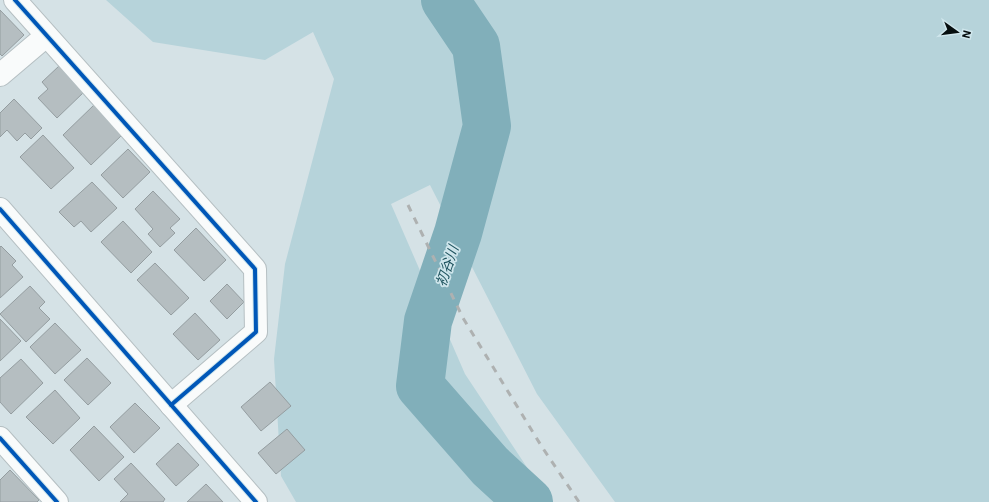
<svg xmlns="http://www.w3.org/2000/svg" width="989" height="502" font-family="'IBM Plex Sans','Noto Sans JP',sans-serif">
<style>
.green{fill:#b6d3da}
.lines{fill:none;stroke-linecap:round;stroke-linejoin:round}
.river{stroke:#81afba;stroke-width:48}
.building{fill:#b5bec1;stroke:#949da0}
.minor-casing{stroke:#b5bfc2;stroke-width:24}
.tertiary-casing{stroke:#b5bfc2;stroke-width:24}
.minor{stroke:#f9fbfb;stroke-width:22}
.tertiary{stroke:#f9fbfb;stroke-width:22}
.rail{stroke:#aeb1b1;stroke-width:3;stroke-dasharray:7 7;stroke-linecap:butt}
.cycleway-casing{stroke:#cfe6ec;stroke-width:6}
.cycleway{stroke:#0057b8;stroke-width:4}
.labels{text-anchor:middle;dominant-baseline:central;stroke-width:3.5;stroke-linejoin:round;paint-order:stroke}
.water-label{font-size:14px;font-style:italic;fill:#215560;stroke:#cfe6ec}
</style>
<rect width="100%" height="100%" fill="#d5e2e6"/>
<polygon class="green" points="106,0 989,0 989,502 615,502 537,394 430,185 391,204 465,374 550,502 296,502 281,476 274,359 285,264 334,79 313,32 265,60 153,42"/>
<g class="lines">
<polyline class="river" points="445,0 476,46 487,126 458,233 428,321 420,386 490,466 529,502"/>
</g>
<g class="building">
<polygon points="0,10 24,35 2,56 0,54"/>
<polygon points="59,66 84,92 57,118 38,98 48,89 42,82"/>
<polygon points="14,99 42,128 31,139 25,133 17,141 7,130 0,137 0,113"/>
<polygon points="95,104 123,134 91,165 63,135"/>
<polygon points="43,135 74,168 51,189 20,157"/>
<polygon points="128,149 150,172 123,198 101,175"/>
<polygon points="92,182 117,208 91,232 81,221 74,227 59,212"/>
<polygon points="153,191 180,219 170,228 175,233 160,247 148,234 153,229 135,209"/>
<polygon points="123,221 152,252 131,273 101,242"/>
<polygon points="196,228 226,260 204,281 174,250"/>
<polygon points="1,246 16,261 12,265 23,277 0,298 0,247"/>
<polygon points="155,263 189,298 171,315 137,280"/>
<polygon points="227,284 244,302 227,319 210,301"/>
<polygon points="30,286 45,302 39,308 50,319 26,342 0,314"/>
<polygon points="195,313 220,340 198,360 173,334"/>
<polygon points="0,319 21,341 0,361"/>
<polygon points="55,323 81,350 55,374 30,347"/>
<polygon points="87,358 111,383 88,405 64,380"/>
<polygon points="21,359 43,383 11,414 0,402 0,378"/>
<polygon points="270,382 291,406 261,431 241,407"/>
<polygon points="55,390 80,418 53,444 26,417"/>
<polygon points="135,403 160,428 134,453 110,427"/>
<polygon points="94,426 124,457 99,481 70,450"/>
<polygon points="287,429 305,450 276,474 258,453"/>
<polygon points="178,443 199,465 176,486 156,464"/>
<polygon points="131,463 165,499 163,502 120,502 128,494 114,479"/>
<polygon points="10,470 39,500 37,502 0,502 0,480"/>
<polygon points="206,484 223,502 187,502"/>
</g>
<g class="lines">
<defs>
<g id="minor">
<polyline points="15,0 255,269 256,332 171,405"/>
<polyline points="0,75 46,36"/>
<polyline points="0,438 57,502"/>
</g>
<polyline id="tertiary" points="0,209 256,502"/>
</defs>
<use href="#minor" class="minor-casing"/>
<use href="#tertiary" class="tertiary-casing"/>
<use href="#minor" class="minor"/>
<use href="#tertiary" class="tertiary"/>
<polyline class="rail" points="408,205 463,318 542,447 579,502"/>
<defs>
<g id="cycleway">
<polyline points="15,0 255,269 256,332 171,405"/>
<polyline points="0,209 256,502"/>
<polyline points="0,438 57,502"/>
</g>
</defs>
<use href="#cycleway" class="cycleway-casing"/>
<use href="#cycleway" class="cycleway"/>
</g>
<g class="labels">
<g class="water-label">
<text transform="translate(447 266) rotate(-71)">初谷川</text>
</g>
</g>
<g transform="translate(957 32) rotate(104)" stroke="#cfe6ec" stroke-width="3" paint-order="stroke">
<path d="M0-3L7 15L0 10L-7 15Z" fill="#060e0f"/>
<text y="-6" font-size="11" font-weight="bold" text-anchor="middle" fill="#060e0f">N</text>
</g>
</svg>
